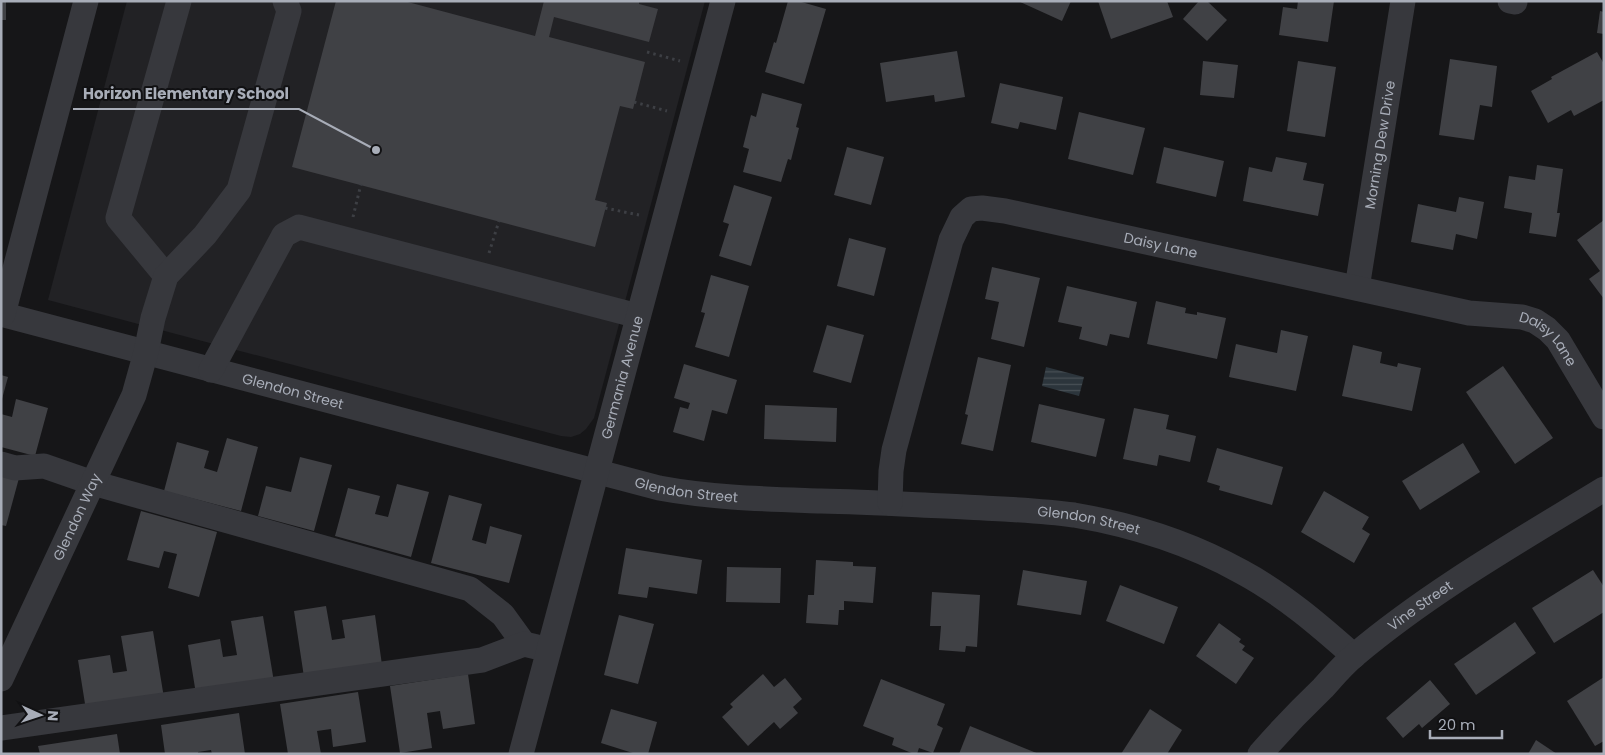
<svg xmlns="http://www.w3.org/2000/svg" width="1605" height="755" font-family="Poppins,sans-serif">
<style>
.built{fill:#222225}
.water{fill:url(#water-rules)}
.building{fill:#404145}
.lines{fill:none;stroke-linecap:round;stroke-linejoin:round}
.path{stroke:#3d3f44;stroke-width:3;stroke-dasharray:2.5 4;stroke-linecap:butt}
.minor{stroke:#37383d;stroke-width:25}
.labels{text-anchor:middle;dominant-baseline:central;stroke-width:4;stroke-linejoin:round;paint-order:stroke}
.street-label{font-size:14px;fill:#a8adb8;stroke:#111113}
.leader{fill:none;stroke:#a8adb8;stroke-width:2}
.callout-dot{fill:#a8adb8;stroke:#111113;stroke-width:2}
.callout-label{font-size:15px;text-anchor:middle;font-weight:bold;fill:#a8adb8;stroke:#111113;stroke-width:4;stroke-linejoin:round;paint-order:stroke}
</style>
<defs>
<pattern id="water-rules" width="6" height="5" patternUnits="userSpaceOnUse" patternTransform="scale(1.25)"><rect width="6" height="5" fill="#2c353c"/><path d="M0 2.5h6" fill="none" stroke="#485056"/></pattern>
</defs>
<rect width="100%" height="100%" fill="#161618"/>
<polygon class="built" points="127,1 705,1 594,418 586,429 580,434 571,437 561,436 48,300"/>
<polygon class="water" points="1046,367 1084,377 1079,396 1042,386"/>
<g class="building">
<rect x="1" y="1" width="5" height="19"/>
<polygon points="336,1 404,1 535,36 544,1 639,1 639,4 658,9 649,42 554,17 549,37 645,62 633,109 620,106 595,200 607,203 595,247 292,167"/>
<polygon points="788,1 798,1 826,9 804,84 765,72 774,42 776,43"/>
<polygon points="1018,1 1071,1 1062,21"/>
<polygon points="1098,1 1167,1 1173,17 1111,39"/>
<polygon points="1199,1 1207,1 1227,20 1207,41 1183,19"/>
<polygon points="1298,1 1334,1 1328,42 1279,35 1283,7 1297,9"/>
<polygon points="1600,11 1604,12 1604,34 1597,33"/>
<polygon points="957,51 965,97 935,102 934,95 886,102 880,63"/>
<polygon points="1597,52 1604,64 1604,100 1574,116 1571,110 1548,123 1531,91 1552,79 1551,77"/>
<polygon points="1450,59 1497,66 1492,107 1480,105 1474,140 1439,135"/>
<polygon points="1203,61 1238,65 1234,98 1200,95"/>
<polygon points="1298,61 1336,67 1325,137 1287,131"/>
<polygon points="1000,83 1063,97 1056,130 1020,122 1018,129 991,123"/>
<polygon points="762,93 802,104 796,127 799,128 791,160 788,159 781,182 743,172 749,149 743,147 751,115 756,117"/>
<polygon points="1079,112 1145,128 1133,175 1068,159"/>
<polygon points="847,147 884,157 871,205 834,195"/>
<polygon points="1164,147 1224,161 1216,197 1156,183"/>
<polygon points="1276,157 1307,163 1303,180 1324,184 1318,216 1243,201 1249,167 1272,172"/>
<polygon points="1537,165 1563,169 1557,213 1560,213 1556,237 1529,233 1532,213 1504,208 1509,176 1535,180"/>
<polygon points="734,185 772,197 751,266 719,256 729,224 723,222"/>
<polygon points="1459,197 1484,202 1477,239 1456,234 1453,250 1411,242 1418,204 1456,212"/>
<polygon points="1604,220 1604,299 1589,279 1600,271 1577,240"/>
<polygon points="849,238 886,248 874,296 837,286"/>
<polygon points="992,267 1040,278 1024,347 991,339 999,302 985,299"/>
<polygon points="711,275 749,286 729,357 695,347 705,313 701,312"/>
<polygon points="1067,286 1137,302 1129,338 1110,334 1107,346 1079,339 1082,327 1058,322"/>
<polygon points="1156,301 1186,308 1185,313 1197,315 1197,312 1226,318 1217,359 1147,344"/>
<polygon points="827,325 864,335 851,383 813,372"/>
<polygon points="1281,330 1308,336 1296,391 1229,377 1236,344 1277,353"/>
<polygon points="1353,345 1382,352 1380,363 1397,367 1398,363 1421,368 1412,411 1342,396"/>
<polygon points="978,357 1011,365 993,451 961,444 968,415 965,414"/>
<polygon points="684,364 737,380 727,414 712,410 704,441 673,432 680,407 688,409 690,403 674,398"/>
<polygon points="1503,366 1553,438 1515,464 1466,392"/>
<polygon points="1,375 8,377 2,399 1,399"/>
<polygon points="16,399 48,408 35,456 1,447 1,414 12,417"/>
<polygon points="1039,404 1105,419 1096,457 1031,442"/>
<polygon points="765,405 837,408 836,442 764,439"/>
<polygon points="1134,408 1169,415 1166,429 1196,436 1190,462 1159,455 1157,466 1123,459"/>
<polygon points="227,438 258,447 241,511 164,491 177,442 209,451 204,468 217,472"/>
<polygon points="1463,443 1480,472 1420,510 1402,481"/>
<polygon points="1217,448 1283,467 1272,505 1219,490 1220,486 1207,482"/>
<polygon points="300,457 332,465 314,531 258,516 266,486 291,492"/>
<polygon points="1,473 19,478 6,526 1,525"/>
<polygon points="397,484 429,492 411,557 335,536 348,488 380,496 375,514 388,517"/>
<polygon points="1324,491 1369,517 1362,529 1370,534 1354,563 1301,532"/>
<polygon points="449,495 482,504 472,540 486,544 490,526 522,535 509,583 431,563"/>
<polygon points="141,511 217,532 199,597 168,588 177,554 164,551 159,568 127,560"/>
<polygon points="626,548 702,560 697,594 649,587 647,598 618,594"/>
<polygon points="816,560 853,562 853,566 876,567 873,603 844,601 844,610 839,610 838,625 806,623 808,595 814,595"/>
<polygon points="727,567 781,568 780,603 726,602"/>
<polygon points="1023,570 1087,581 1081,615 1017,605"/>
<polygon points="1593,570 1604,587 1604,612 1554,643 1532,608"/>
<polygon points="1120,585 1178,607 1164,644 1106,621"/>
<polygon points="932,592 980,595 977,647 966,646 965,652 939,650 941,626 930,626"/>
<polygon points="326,606 332,640 345,638 342,620 375,615 382,665 304,677 294,611"/>
<polygon points="619,615 654,624 638,684 604,675"/>
<polygon points="263,616 274,682 196,694 188,645 220,639 223,657 237,655 231,621"/>
<polygon points="1515,622 1536,653 1476,695 1454,664"/>
<polygon points="1219,623 1241,639 1239,642 1245,646 1242,650 1254,658 1236,684 1196,656"/>
<polygon points="153,631 164,698 86,710 78,660 110,655 113,673 127,671 121,636"/>
<polygon points="468,674 475,724 443,729 440,711 427,713 432,748 400,753 390,686"/>
<polygon points="763,674 774,687 785,678 802,699 793,707 798,713 780,729 774,722 748,746 722,717 733,707 730,704"/>
<polygon points="1604,677 1604,741 1595,746 1567,701"/>
<polygon points="881,679 945,704 937,725 943,728 933,753 919,748 917,754 914,754 892,745 894,738 863,726"/>
<polygon points="1430,680 1450,704 1422,728 1419,724 1403,738 1386,718"/>
<polygon points="358,692 366,742 333,747 331,729 317,731 321,754 288,754 280,704"/>
<polygon points="611,709 657,722 648,754 636,754 601,743"/>
<polygon points="1150,709 1182,730 1167,754 1121,754"/>
<polygon points="239,713 245,754 212,754 211,750 198,752 198,754 165,754 161,725"/>
<polygon points="970,726 1039,754 959,754"/>
<polygon points="117,734 120,754 40,754 38,746"/>
<polygon points="1536,740 1557,754 1528,754"/>
</g>
<g class="lines">
<g class="path">
<polyline points="647,52 680,61"/>
<polyline points="634,102 667,111"/>
<polyline points="605,208 639,215"/>
<polyline points="353,217 361,184"/>
<polyline points="489,253 499,221"/>
</g>
<g class="minor">
<polyline points="1510,1 1515,2"/>
<polyline points="166,276 118,218 179,1"/>
<path id="s1" d="M 1357,288 L 1403,1"/>
<path id="s2" d="M 1,314 L 659,488 C 713,498 767,499 821,501 C 869,502 917,505 965,507 C 1001,509 1038,510 1074,515 C 1133,525 1190,543 1242,572 C 1283,594 1319,625 1354,656"/>
<polyline points="3,314 86,1"/>
<polyline points="211,370 284,235 299,227 638,316"/>
<polyline points="1,464 15,468 44,466 93,483 470,589 503,615 524,644"/>
<path id="s3" d="M 890,503 L 891,471 L 894,450 L 951,240 L 962,217 L 971,209 L 982,208 L 1005,211 L 1469,313 L 1522,317 L 1535,321 L 1547,329 L 1558,340 L 1604,417"/>
<path id="s4" d="M 1,679 L 134,395 L 146,352 L 153,318 L 166,276 L 205,235 L 239,190 L 289,11 L 285,1"/>
<polyline points="1,728 482,660 524,644 541,648"/>
<path id="s5" d="M 521,754 L 723,1"/>
<path id="s6" d="M 1260,754 C 1280,731 1301,709 1323,688 C 1333,677 1343,665 1355,655 C 1431,591 1519,541 1604,489"/>
</g>
</g>
<g class="labels">
<g class="street-label">
<text stroke="none"><textPath href="#s1" startOffset="145">Morning Dew Drive</textPath></text>
<text stroke="none"><textPath href="#s3" startOffset="502">Daisy Lane</textPath></text>
<text stroke="none"><textPath href="#s3" startOffset="906">Daisy Lane</textPath></text>
<text stroke="none"><textPath href="#s5" startOffset="390">Germania Avenue</textPath></text>
<text stroke="none"><textPath href="#s2" startOffset="302">Glendon Street</textPath></text>
<text stroke="none"><textPath href="#s2" startOffset="708">Glendon Street</textPath></text>
<text stroke="none"><textPath href="#s4" startOffset="179">Glendon Way</textPath></text>
<text stroke="none"><textPath href="#s2" startOffset="1112">Glendon Street</textPath></text>
<text stroke="none"><textPath href="#s6" startOffset="219">Vine Street</textPath></text>
</g>
</g>
<path class="leader" d="M376 150L299 109H73"/>
<circle class="callout-dot" cx="376" cy="150" r="5"/>
<g class="callout-label">
<text x="186" y="99">Horizon Elementary School</text>
</g>
<rect width="1605" height="755" fill="none" stroke="#a8adb8" stroke-width="5"/>
<g transform="translate(40 715) rotate(93)" stroke="#111113" stroke-width="4" paint-order="stroke">
<path d="M0-4L9 19L0 12L-9 19Z" fill="#a8adb8"/>
<text y="-8" font-size="14" font-weight="bold" text-anchor="middle" fill="#a8adb8">N</text>
</g>
<path d="M1430 730v8h72v-8" fill="none" stroke="#a8adb8" stroke-width="2.5"/>
<text x="1438" y="730" font-size="15" fill="#a8adb8" stroke="#111113" stroke-width="4" paint-order="stroke">20 m</text>
</svg>
